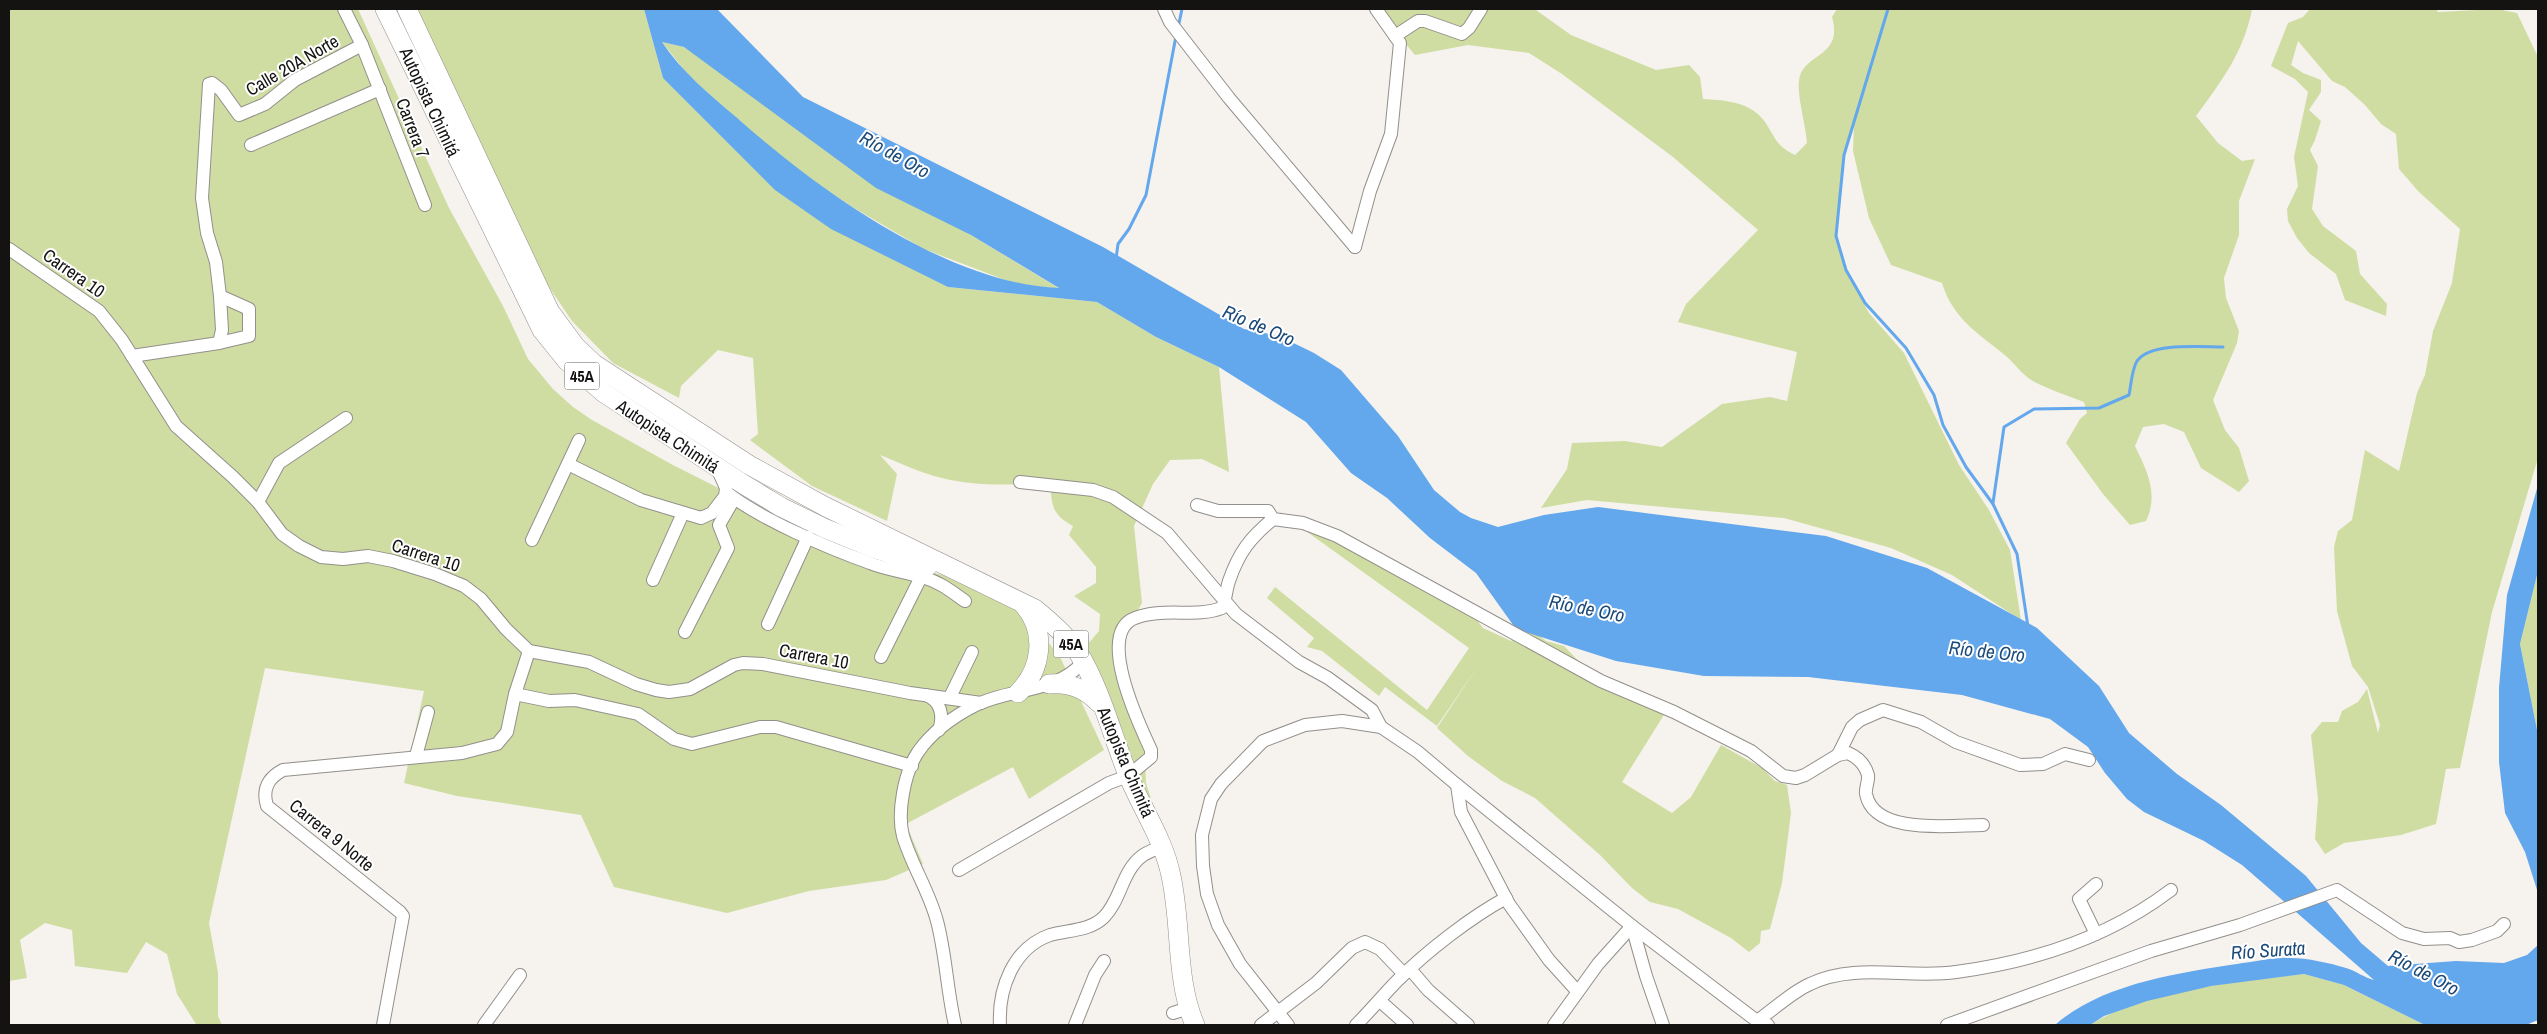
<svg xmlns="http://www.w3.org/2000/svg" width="2547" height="1034" font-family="'Archivo Narrow',sans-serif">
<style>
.green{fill:#cfdda2}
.water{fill:#63a7ed;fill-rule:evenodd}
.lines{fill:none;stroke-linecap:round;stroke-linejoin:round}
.stream{stroke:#63a7ed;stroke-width:3}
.minor-casing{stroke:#938f8b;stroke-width:14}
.highway-casing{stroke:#938f8b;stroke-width:20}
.minor{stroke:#fff;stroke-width:12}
.highway{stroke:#fff;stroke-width:19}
.labels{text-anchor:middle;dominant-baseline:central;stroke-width:4;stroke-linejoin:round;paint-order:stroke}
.shield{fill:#fff;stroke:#5b5a59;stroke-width:1}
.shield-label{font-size:16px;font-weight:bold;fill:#151312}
.street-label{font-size:18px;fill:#151312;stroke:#fff}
.water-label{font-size:19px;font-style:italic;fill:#1b4a78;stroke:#fff}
</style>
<rect width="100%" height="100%" fill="#f6f2ee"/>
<g class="green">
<polygon points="9,9 358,9 449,208 503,306 528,359 553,389 573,407 592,420 671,464 760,509 871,559 943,575 1027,614 1061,659 1104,750 1029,799 1013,767 906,824 923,864 886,880 809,891 727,913 614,887 581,815 457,796 404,783 424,691 265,668 209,923 218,973 218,1016 222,1025 196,1024 177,994 167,954 146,942 127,973 75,966 72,930 45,923 20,940 27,978 9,981"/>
<path d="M 414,9 L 644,9 L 663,78 L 948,287 L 1097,302 L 1156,337 L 1219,367 L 1229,472 L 1202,459 L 1170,460 L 1153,484 L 1134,526 L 1142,603 L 1135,615 L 1115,636 L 1144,741 L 1146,783 L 1165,842 L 1082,651 L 1099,631 L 1100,614 L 1074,596 L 1096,583 L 1096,567 L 1069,535 L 1073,526 C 1051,514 1052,505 1050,482 C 1014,485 978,487 942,478 C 921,473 900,463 880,455 L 897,474 L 887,521 L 812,486 L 750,440 L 758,434 L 753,358 L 718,350 L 681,386 L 679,398 L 613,363 L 572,321 L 543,278 Z"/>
<path d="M 1377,9 L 1536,10 L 1571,35 L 1656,70 L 1689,65 L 1700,77 L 1703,99 C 1721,100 1744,101 1759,115 C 1774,130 1772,145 1795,155 L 1807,143 C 1806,126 1797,96 1799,81 C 1802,52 1844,59 1832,17 L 1837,9 L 2252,9 C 2244,52 2221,82 2196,116 L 2218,143 L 2242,161 L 2255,159 L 2239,201 L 2239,235 L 2224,278 L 2226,298 L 2239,331 L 2237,343 L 2213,400 L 2225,430 L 2239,448 L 2249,481 L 2239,492 L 2201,468 L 2184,432 L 2164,424 L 2143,427 L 2135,446 C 2147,471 2159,494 2146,521 L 2130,525 L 2103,494 L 2066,443 L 2080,419 L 2087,413 L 2084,402 C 2066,395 2047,389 2031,380 C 2021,373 2015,364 2006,356 C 1978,333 1953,319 1942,283 L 1891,265 L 1869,218 L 1853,151 L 1854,124 L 1844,155 L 1836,236 L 1846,270 L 1869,313 L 1904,353 L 1959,465 L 1989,510 L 2010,550 L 2021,620 L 1952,575 L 1891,548 L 1784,518 L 1587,500 L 1541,508 L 1567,469 L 1572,443 L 1625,441 L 1662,447 L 1722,404 L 1770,397 L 1787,401 L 1797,352 L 1678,322 L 1686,304 L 1758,230 L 1673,157 L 1562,74 L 1529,53 L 1468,45 L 1415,55 Z"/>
<polygon points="2310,9 2436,9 2438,12 2497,9 2517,13 2538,57 2538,458 2492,612 2460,768 2446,769 2436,824 2401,835 2344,843 2325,854 2315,839 2318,799 2311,735 2322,722 2338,722 2342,711 2358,702 2367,689 2378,733 2380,725 2368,687 2352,666 2337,611 2334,547 2338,531 2352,520 2365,450 2399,471 2417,393 2425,375 2433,331 2452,283 2460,229 2419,192 2399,169 2396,134 2381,124 2365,105 2345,87 2332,81 2298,41 2291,65 2303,73 2321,80 2321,92 2309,110 2321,121 2315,140 2310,150 2318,166 2312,209 2323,226 2356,251 2360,274 2387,304 2386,316 2345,300 2336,274 2309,253 2297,238 2288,221 2287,209 2298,186 2294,157 2308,92 2295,79 2271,66 2288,23 2303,17"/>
<polygon points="662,42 684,47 971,235 1060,289 1013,283 924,249 854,208 818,184 770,148 689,76"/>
<polygon points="1278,511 1474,616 1483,628 1511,641 1527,627 1546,641 1564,646 1598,681 1667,710 1622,782 1672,813 1691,797 1721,745 1762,768 1775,781 1787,785 1791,813 1782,883 1770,929 1761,931 1760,943 1749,952 1731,938 1678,909 1650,902 1632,888 1600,855 1535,798 1502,781 1468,756 1437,728 1478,666 1437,726 1385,687 1379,696 1322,651 1307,647 1314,638 1267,598 1275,587 1427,710 1469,648"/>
<polygon points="2538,571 2538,735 2520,644"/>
<path d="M 2304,974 L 2344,985 L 2425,1025 L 2090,1025 C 2144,990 2240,981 2304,974 Z"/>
</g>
<g class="water">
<path d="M 644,9 L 717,9 L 803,97 L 1103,247 L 1244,329 L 1279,336 L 1314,353 L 1341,370 L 1398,436 L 1434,490 L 1460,512 L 1471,518 L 1498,527 L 1544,515 L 1598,507 L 1826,536 L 1927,568 L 2037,628 L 2099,686 L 2129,733 L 2177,774 L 2221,805 L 2306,876 L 2361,943 L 2388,966 L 2456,961 L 2504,963 L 2527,955 L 2538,945 L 2538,1020 L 2526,1025 L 2425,1025 L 2344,985 L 2304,974 L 2211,986 L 2147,1001 L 2104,1016 L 2090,1025 L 2055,1025 C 2101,984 2178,973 2237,964 C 2254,962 2273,957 2290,958 C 2307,958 2330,963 2346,968 C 2356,971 2365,978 2374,980 L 2242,865 L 2204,841 L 2144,812 L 2127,799 L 2105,773 L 2088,747 L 2050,719 L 1962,695 L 1808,677 L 1704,676 L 1616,661 L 1516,629 L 1476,573 L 1430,538 L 1387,498 L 1351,473 L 1306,422 L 1219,367 L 1156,337 L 1097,302 L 948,287 L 831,229 L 775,190 L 663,78 ZM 662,42 L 684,47 L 876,188 L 971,235 L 1059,288 C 948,284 817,189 736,117 C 709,94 682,72 662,42 Z"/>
<polygon points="2538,485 2538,571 2520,644 2538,735 2538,893 2525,852 2505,813 2499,762 2499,688 2507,595"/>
</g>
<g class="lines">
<g class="stream">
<polyline points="1888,9 1844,155 1836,236 1846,270 1865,303 1906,348 1934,395 1943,425 1966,467 1993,504 2017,554 2028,627"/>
<polyline points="1178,28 1182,9"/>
<polyline points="1116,259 1118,244 1129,229 1146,195 1176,36"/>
<path d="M 1993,503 L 2004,427 L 2034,409 L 2099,408 L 2129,395 C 2131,385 2132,369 2137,361 C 2151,342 2202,347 2223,347"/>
</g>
<defs>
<g id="minor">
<polyline points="344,9 362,45 425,205"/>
<polyline points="1164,9 1170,22 1229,98 1355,247"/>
<polyline points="1395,36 1418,21 1425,21 1462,34 1469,28 1481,9"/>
<polyline points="251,145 380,89"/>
<polyline points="1355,247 1370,191 1391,134 1400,43 1376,9"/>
<polyline points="9,249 99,311 122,340 176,426 233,477 258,502 282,534 299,546 321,557 343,559 368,556 393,561 435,574 464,586 481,599 506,629 529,651 589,662 636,684 656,690 669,692 690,689 734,665 743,663 763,664 910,693 981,703"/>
<polyline points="219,343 222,330 220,296 216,262 207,233 202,198 209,84 212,83 221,90 239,115 265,104 295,80 362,45"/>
<polyline points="132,356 219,343 249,336 249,309 220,296"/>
<polyline points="568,464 641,500 701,518 712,513 725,496 726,488 717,468"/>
<polyline points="1020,482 1093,490 1113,497 1167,533 1236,614 1299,662 1328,678 1372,710 1381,727"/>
<path d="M 726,492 C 760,519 828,548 870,563 C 887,570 907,572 925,578 C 940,582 952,592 965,601"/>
<polyline points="258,502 279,463 346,418"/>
<path d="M 1197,505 L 1218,511 L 1268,511 L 1273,519 L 1303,523 L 1337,536 L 1601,681 L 1674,712 L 1751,751 L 1783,776 L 1796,778 L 1805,775 L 1838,755 L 1848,753 C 1857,757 1865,764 1868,775 C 1869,781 1865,788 1866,794 C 1874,836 1952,825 1983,825"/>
<polyline points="532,540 579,440"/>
<polyline points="653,580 683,513"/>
<polyline points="768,624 808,537"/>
<polyline points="685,632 728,548 719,525 734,499"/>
<polyline points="881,657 921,577"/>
<polyline points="515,694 549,701 575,700 638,714 674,739 692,744 760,727 776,727 912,766"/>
<path d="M 926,695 C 941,701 944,716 939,730"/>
<polyline points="950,697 972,652"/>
<polyline points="1838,755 1852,727 1860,720 1883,710 1921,722 1956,742 2020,765 2043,764 2065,754 2089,760"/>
<polyline points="416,756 428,712"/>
<polyline points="1457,785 1461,812 1509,904 1549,960 1577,991"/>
<path d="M 959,870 L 1109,783 L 1128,776 L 1151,757 L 1151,750 C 1140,726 1095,633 1135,618 C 1162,607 1195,618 1222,608 C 1226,599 1226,590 1229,581 C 1239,552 1250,538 1273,519"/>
<polyline points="1632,926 1646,976 1663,1025"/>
<polyline points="2096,934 2079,899 2096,884"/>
<polyline points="1410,969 1428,990 1468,1025"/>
<polyline points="1380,1001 1407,1025"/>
<polyline points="1173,1013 1189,1008"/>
<path d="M 1757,1021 C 1774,1009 1792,992 1810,984 C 1855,962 1908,979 1956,972 C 2032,962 2109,937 2171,890"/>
<path d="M 383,1025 L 403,916 L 400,912 L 267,806 C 262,789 268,778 283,770 L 462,753 L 497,744 L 507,732 L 515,694 L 529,651"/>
<polyline points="484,1025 520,975"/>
<path d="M 955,1025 C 947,991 946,955 937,921 C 929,891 912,866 903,836 C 897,813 904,773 918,752 C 932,732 954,716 976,705 C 1010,688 1057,693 1083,662"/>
<path d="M 1000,1025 C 998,989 1013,948 1050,935 C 1068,930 1090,931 1104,917 C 1121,900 1122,871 1142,856 C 1147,852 1156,849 1163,846"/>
<polyline points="1075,1025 1095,975 1104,961"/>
<polyline points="1261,1025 1316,983 1352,948 1365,942 1380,949 1404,974"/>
<polyline points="1288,1025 1240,964 1218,925 1207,894 1203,866 1202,835 1211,799 1221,784 1263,741 1305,725 1342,721 1381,727 1418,752 1457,785 1632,926 1757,1021 1768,1025"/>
<path d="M 1356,1025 C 1371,1010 1384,994 1398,980 C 1427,951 1471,917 1506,898"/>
<polyline points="1554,1025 1598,964 1632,926"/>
<polyline points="1947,1025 2151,951 2240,925 2337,890 2402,933 2424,939 2450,938 2459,942 2472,940 2497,931 2504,924"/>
</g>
<g id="highway">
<polyline points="385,9 542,330 567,361 604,393 743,484 781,507 824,528 873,548 928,566"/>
<path d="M 407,9 L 550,312 L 575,346 L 594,364 L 749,465 L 826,507 L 1035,609 C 1051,622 1067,636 1078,652 C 1101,690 1112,735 1128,775 C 1142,809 1164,840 1171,876 C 1182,925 1175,979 1195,1025"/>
<path d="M 1049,684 C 1069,682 1085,688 1099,703"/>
<path d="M 1018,693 C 1042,669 1047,632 1024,605"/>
</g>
</defs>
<use href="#minor" class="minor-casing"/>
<use href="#highway" class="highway-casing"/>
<use href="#minor" class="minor"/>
<use href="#highway" class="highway"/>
</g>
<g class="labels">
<g class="shield">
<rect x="564.5" y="362.5" width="35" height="27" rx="4"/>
<rect x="1053.5" y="630.5" width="35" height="27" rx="4"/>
</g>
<g class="shield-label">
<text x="582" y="376">45A</text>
<text x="1071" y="644">45A</text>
</g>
<g class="street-label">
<text transform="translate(292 65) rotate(-30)">Calle 20A Norte</text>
<text transform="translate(430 102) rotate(65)">Autopista Chimitá</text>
<text transform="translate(413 128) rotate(69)">Carrera 7</text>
<text transform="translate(74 273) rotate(35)">Carrera 10</text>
<text transform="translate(668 436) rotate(33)">Autopista Chimitá</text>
<text transform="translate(426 555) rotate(18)">Carrera 10</text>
<text transform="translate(814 656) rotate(11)">Carrera 10</text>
<text transform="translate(1126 762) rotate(67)">Autopista Chimitá</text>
<text transform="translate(332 835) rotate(39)">Carrera 9 Norte</text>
</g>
<g class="water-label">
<text transform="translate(895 154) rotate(29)">Río de Oro</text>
<text transform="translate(1259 325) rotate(23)">Río de Oro</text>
<text transform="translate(1587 608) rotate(11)">Río de Oro</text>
<text transform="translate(1987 651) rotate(6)">Río de Oro</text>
<text transform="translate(2268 950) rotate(-4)">Río Surata</text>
<text transform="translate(2424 972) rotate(28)">Río de Oro</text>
</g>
</g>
<rect width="2547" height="1034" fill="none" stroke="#151312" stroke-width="20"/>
</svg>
